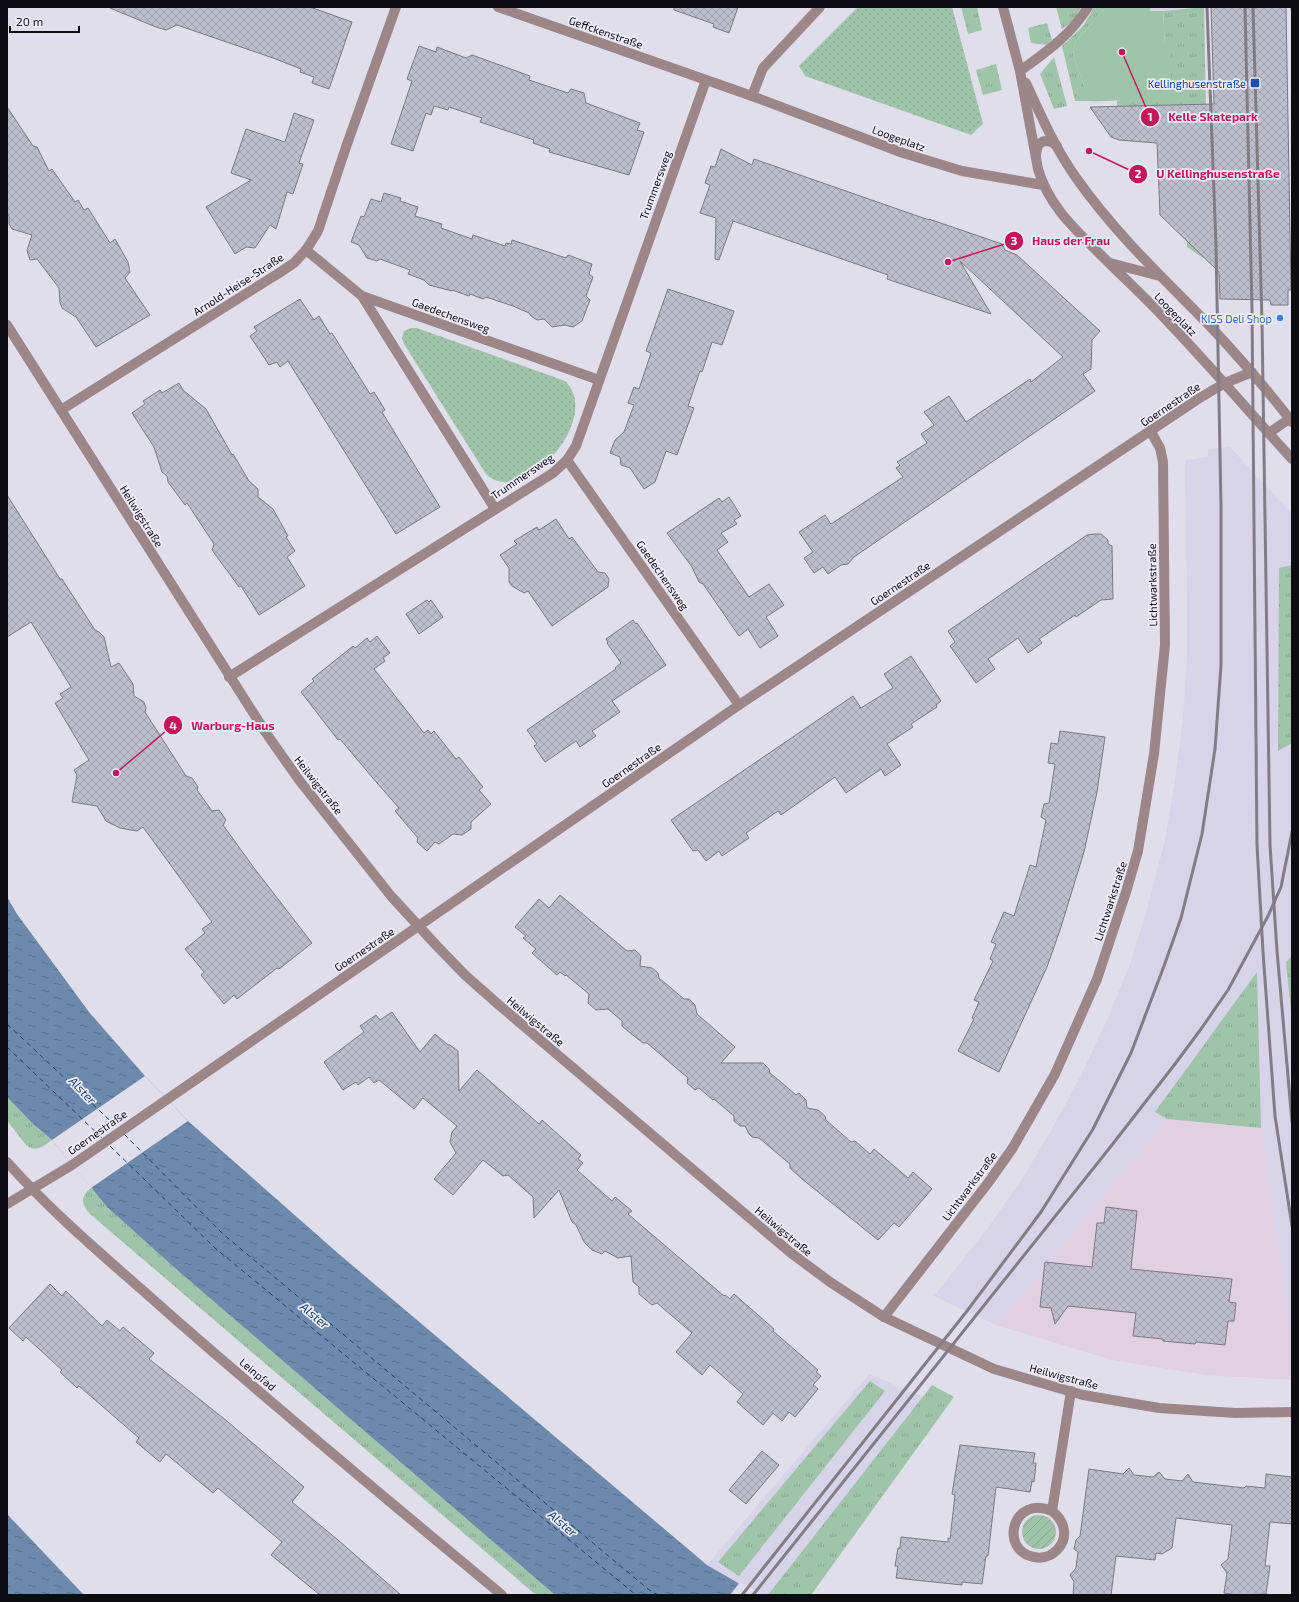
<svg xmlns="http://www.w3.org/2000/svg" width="1299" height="1602" font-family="'Exo 2',sans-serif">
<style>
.commercial{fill:#e1d0e1}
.built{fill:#d7d3e8}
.grass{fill:url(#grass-tufts)}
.park{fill:url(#park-dots)}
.garden{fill:url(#garden-furrows)}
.pitch{fill:#a0c4a9}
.water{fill:url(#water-ripples)}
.pier{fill:#e1deec}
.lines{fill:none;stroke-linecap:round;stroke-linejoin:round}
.ferry{stroke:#17406f;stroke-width:1;stroke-dasharray:5 4;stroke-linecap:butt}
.building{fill:url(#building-cross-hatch);stroke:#797986}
.minor{stroke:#9d8687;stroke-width:10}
.rail{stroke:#807d87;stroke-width:3}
.transit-dot{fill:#1a4fb4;stroke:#eeebfa;stroke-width:1.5}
.shop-dot{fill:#3f7fe0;stroke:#eeebfa;stroke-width:1.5}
.labels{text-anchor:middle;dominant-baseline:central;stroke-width:3.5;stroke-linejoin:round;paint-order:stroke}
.street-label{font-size:11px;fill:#0d0c10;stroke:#eeebfa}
.transit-label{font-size:11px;fill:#164399;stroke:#eeebfa;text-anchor:end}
.shop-label{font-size:11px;fill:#366cbe;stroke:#eeebfa;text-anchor:end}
.water-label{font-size:12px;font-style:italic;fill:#17406f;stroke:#eeebfa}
.leader{fill:none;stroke:#c2185b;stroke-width:1.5}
.callout-dot{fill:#c2185b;stroke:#eeebfa;stroke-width:1.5}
.mark-label{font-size:12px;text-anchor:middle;font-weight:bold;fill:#fff}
.callout-label{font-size:12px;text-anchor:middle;font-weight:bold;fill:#c2185b;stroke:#eeebfa;stroke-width:3.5;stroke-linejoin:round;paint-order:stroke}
</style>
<defs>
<pattern id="grass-tufts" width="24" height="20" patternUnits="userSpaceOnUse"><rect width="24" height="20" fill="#a0c4a9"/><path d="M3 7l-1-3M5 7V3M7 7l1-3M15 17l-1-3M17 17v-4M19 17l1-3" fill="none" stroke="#89a790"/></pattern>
<pattern id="park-dots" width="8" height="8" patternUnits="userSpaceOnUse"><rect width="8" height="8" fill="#a0c4a9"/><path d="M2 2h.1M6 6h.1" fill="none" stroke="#89a790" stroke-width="1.8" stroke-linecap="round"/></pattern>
<pattern id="garden-furrows" width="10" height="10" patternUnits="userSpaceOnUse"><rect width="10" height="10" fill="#a0c4a9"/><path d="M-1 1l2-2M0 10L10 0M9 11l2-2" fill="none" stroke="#89a790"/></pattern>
<pattern id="water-ripples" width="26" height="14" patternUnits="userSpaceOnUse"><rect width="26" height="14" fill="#6d8aac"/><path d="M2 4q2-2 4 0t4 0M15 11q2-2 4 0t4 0" fill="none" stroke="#586f8b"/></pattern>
<pattern id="building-cross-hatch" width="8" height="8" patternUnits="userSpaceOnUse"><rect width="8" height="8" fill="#bebdcb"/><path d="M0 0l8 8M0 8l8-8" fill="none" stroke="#a2a1ad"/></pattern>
</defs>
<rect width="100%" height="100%" fill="#e1deec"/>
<polygon class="commercial" points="1167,1119 1261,1128 1292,1346 1292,1380 1205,1375 1112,1360 996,1325"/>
<g class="built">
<polygon points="1150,7 1204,7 1150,11"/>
<polygon points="1230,447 1292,514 1292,1346 1261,1128 1167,1119 996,1325 934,1296 987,1229 1020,1182 1052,1129 1081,1075 1107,1020 1130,964 1147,909 1165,840 1175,780 1183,719 1187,659 1187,598 1185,460 1208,457 1208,449"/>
<polygon points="869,1374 933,1401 784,1595 759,1595 707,1565"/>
</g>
<g class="grass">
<polygon points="961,7 977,7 982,30 968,34"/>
<polygon points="1056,7 1081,7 1074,20 1062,29"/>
<polygon points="1094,7 1106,7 1076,41 1073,55 1085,88 1085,101 1075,101 1062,46 1084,25"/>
<polygon points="1204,7 1209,258 1203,258 1187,247 1184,105 1117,107 1117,101 1127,99 1165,47 1163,11"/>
<polygon points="1047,23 1052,40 1047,45 1031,43 1028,28"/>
<polygon points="1054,57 1067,106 1054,109 1040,74"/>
<polygon points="996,64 1002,90 983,95 976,70"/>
<polygon points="1292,565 1292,743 1278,751 1279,568"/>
<polygon points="1292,956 1292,1021 1286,962"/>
<polygon points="1257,972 1261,1128 1167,1119 1155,1112"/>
<path d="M 7,1097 L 32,1123 L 52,1140 C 33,1155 29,1150 16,1132 C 13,1128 8,1123 7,1119 C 6,1112 7,1104 7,1097 Z"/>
<path d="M 91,1188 L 107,1207 L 176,1269 L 555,1595 L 536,1595 L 90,1214 C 81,1204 80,1197 91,1188 Z"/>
<polygon points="870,1381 885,1391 739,1576 718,1562"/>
<polygon points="932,1385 954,1397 811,1595 768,1595"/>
</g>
<g class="park">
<polygon points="858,7 952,7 983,124 971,135 805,76 799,66"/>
<path d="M 411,328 L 417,328 L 565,381 C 604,417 523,510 486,474 L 404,344 L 402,338 L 404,331 Z"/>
</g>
<circle class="garden" cx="1039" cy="1532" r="17"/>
<path class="pitch" d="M 1106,7 L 1150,7 L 1150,11 L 1163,11 L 1165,46 L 1170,50 L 1172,97 C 1143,98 1114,102 1085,101 L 1085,88 L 1073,55 L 1076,41 Z"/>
<g class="water">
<polygon points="7,897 17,914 89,1012 145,1076 188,1121 340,1255 707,1565 759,1595 555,1595 176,1269 107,1207 52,1140 32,1123 7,1097"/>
<polygon points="7,1514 84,1595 7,1595"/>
</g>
<g class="pier">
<polygon points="145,1076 188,1121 91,1188 52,1140"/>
<polygon points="740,1582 760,1593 761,1595 730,1595"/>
</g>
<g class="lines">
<g class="ferry">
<polyline points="7,1024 118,1128"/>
<polyline points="7,1047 102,1138"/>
<polyline points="124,1134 223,1234 648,1589 658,1595"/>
<polyline points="110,1146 215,1248 636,1595"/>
</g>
</g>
<g class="building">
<polygon points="110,7 310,7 352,22 329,89 312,83 314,77 300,72 301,69 273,58 177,25 166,30 156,27 110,8"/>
<polygon points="674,7 738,7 729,33 713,27 714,24 674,10"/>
<polygon points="1211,7 1286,7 1291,290 1288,290 1288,305 1271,305 1270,300 1220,299 1219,272 1160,215 1157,143 1119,140 1111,137 1090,107 1214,104"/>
<polygon points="419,46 436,52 437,47 466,58 472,55 530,76 529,80 568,93 571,89 584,93 586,103 640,123 637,130 644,132 629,175 549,152 550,149 533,143 534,140 480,122 482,118 449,107 448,110 434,106 431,115 426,113 413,151 391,144 412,81 407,79"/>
<polygon points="7,107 33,146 37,147 49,171 52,169 75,202 78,200 84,210 88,208 110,243 115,239 128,262 130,272 125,278 150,315 96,347 76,317 62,308 60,302 59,288 37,259 30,260 27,250 32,235 12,229 9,224 9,216 7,212"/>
<polygon points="294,113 314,120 299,163 303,164 293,194 287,192 276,229 270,225 255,248 246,247 235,254 206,207 251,180 231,173 246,129 285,142"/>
<polygon points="721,149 752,165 754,159 929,220 929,219 1002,244 1005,250 1017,255 1100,331 1092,340 1091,369 1083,374 1095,391 854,557 848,564 841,565 828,574 823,567 814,573 804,558 813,552 799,532 825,515 831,524 903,477 896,468 900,465 897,462 927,443 921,434 934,425 924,412 949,396 966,422 1030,379 1031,382 1063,357 960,261 991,314 887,279 888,275 733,221 719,260 715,259 716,218 700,213 710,185 705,183 711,166 715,167"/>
<polygon points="384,193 401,198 400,201 418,207 415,216 442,224 441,228 472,239 473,235 505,246 506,243 511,244 512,240 566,258 568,255 592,264 589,274 593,277 586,296 590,300 582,321 573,327 565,325 552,327 544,319 537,320 531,316 529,313 513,306 486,297 483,299 470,294 469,296 452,290 452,291 429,285 424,280 408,274 410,270 380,259 377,261 367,258 359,245 351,242 361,216 364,217 371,199 381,202"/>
<polygon points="668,289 734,311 722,345 712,342 702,372 700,371 688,406 694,408 677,455 666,451 655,482 644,489 630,468 621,465 620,457 610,453 615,440 624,432 634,405 628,403 634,387 639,389 651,353 646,351"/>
<polygon points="300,299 314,320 319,316 330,334 332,333 370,394 374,392 385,410 382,412 440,507 396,534 288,361 280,367 277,362 269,365 250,336 257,331 254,327"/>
<polygon points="179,383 183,390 206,409 232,455 233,454 249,481 258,489 258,497 273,509 288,536 286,537 295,551 287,557 305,586 259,615 241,586 239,587 212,550 214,544 187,503 185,505 168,482 167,476 162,472 154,447 132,413 145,404 143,401 160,390 162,393"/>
<polygon points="7,495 60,579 62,579 95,630 99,632 104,637 111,667 119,663 133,684 134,696 144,702 146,708 145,712 186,776 192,778 198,787 197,790 212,811 219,810 226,820 223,825 254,868 312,943 279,969 277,968 237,999 234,995 224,1004 201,975 204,972 185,949 205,933 202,929 212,922 143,827 137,831 120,828 106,821 97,806 72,802 77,775 74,770 89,760 55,703 63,698 60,694 71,687 31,622 7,637"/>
<polygon points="729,497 741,516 734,520 737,524 721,533 728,542 717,550 749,597 769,584 784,605 766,617 778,636 760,648 748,629 739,636 703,584 699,582 692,567 667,533 719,498 722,502"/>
<polygon points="556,519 569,539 572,537 598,572 605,573 609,579 608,587 552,626 528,591 524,593 512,586 509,582 509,568 500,555 517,544 514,541 537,527 539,530"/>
<polygon points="1095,534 1101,534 1108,540 1108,544 1112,546 1113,599 1101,600 1076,617 1075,615 1039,639 1042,643 1028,653 1018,638 988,659 995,669 976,683 950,646 955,642 948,631 1087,535"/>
<polygon points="427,600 429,602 431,600 443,617 419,634 406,614"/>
<polygon points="633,620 636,624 637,623 666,665 612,701 620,712 592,731 596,736 580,747 576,741 545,762 534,746 537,744 527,730 616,669 615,668 621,663 607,643 608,642 606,639"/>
<polygon points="377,636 390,653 383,658 385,661 374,669 424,733 428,730 431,734 434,731 456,759 459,757 483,787 479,790 491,804 471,822 471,829 462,835 453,834 439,844 435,842 427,851 417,842 418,838 395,811 399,808 377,783 340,739 338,740 301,692 314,681 312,679 353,646 355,648 367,638 370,642"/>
<polygon points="911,656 941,701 936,705 937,707 911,724 913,727 887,744 901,765 885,776 881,769 846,793 835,777 781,815 778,811 746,833 749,838 722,856 719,851 706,861 698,850 693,851 671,820 853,696 861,708 893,688 884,674"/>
<polygon points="1060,731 1105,737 1097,792 1084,852 1060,930 1047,967 999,1072 958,1051 974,1019 972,1018 979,1002 974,1000 993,961 990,959 996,944 991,942 1004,912 1014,916 1030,865 1036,867 1046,820 1041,817 1044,804 1049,803 1055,764 1048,763 1051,743 1058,744"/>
<polygon points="560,895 627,951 635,950 641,956 640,966 652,968 658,973 659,978 684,999 689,999 695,1005 697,1014 735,1047 721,1063 763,1063 769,1069 770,1073 782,1083 796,1095 799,1093 806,1100 807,1108 818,1110 825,1116 826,1120 851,1142 855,1141 870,1154 874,1149 908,1178 913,1172 932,1189 899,1227 894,1223 878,1240 802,1179 790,1168 790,1164 759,1138 752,1137 749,1134 745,1126 740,1126 734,1121 734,1116 714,1099 713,1100 699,1088 695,1090 687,1083 688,1078 647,1043 643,1043 629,1032 622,1026 622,1021 608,1009 596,1010 588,1003 589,994 566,975 565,976 560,972 557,975 532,953 536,949 523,938 526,936 515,927 539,899 549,908"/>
<polygon points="392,1012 420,1052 435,1034 448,1045 450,1045 458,1051 459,1091 477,1070 539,1124 542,1120 581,1155 578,1159 583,1163 577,1170 612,1201 615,1197 632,1211 628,1214 724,1296 725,1295 730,1299 734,1294 774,1329 773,1331 818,1370 816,1372 821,1376 813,1385 818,1389 795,1417 789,1412 782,1421 773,1413 763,1425 737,1402 743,1394 710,1365 702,1375 676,1352 692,1333 657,1303 652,1305 639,1294 639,1287 633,1282 631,1256 618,1258 605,1251 602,1254 592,1250 584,1242 576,1225 572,1222 559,1190 534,1218 533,1197 508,1175 503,1176 483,1160 453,1195 434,1179 456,1153 450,1142 452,1132 457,1126 423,1098 414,1109 379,1080 374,1083 369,1077 358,1085 356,1082 343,1090 324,1062 364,1032 360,1026 376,1015 380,1020"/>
<polygon points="1106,1207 1137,1211 1131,1269 1232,1279 1229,1302 1236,1303 1234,1321 1228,1321 1225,1345 1196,1342 1195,1344 1163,1341 1163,1339 1133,1336 1136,1313 1068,1306 1055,1324 1051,1308 1040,1307 1045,1262 1092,1267 1097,1223 1104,1223"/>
<polygon points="50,1284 62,1296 66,1291 102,1326 107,1320 120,1331 123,1327 154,1353 149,1359 228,1422 304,1487 292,1502 338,1540 401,1595 320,1595 271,1555 282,1542 218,1488 213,1493 166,1454 160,1462 136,1442 139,1438 79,1386 77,1388 60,1372 62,1370 26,1337 23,1341 9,1328"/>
<polygon points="960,1445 1035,1453 1033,1463 1036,1463 1034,1482 1032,1481 1030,1492 996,1487 988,1556 986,1556 982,1584 962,1582 962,1585 896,1578 898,1566 895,1566 898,1548 900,1548 901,1537 948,1542 948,1538 950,1539 955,1495 952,1494"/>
<polygon points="762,1451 779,1465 746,1504 729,1490"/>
<polygon points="1129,1468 1134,1475 1153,1477 1159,1472 1165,1479 1182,1481 1188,1474 1193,1482 1244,1488 1246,1486 1265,1488 1266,1474 1292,1477 1292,1524 1270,1522 1265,1566 1270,1566 1266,1594 1236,1595 1224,1593 1227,1573 1221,1565 1228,1559 1232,1525 1176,1518 1172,1548 1162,1554 1156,1553 1155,1560 1116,1556 1111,1595 1073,1595 1074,1582 1070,1575 1076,1568 1078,1552 1074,1549 1076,1540 1080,1536 1089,1469 1123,1474"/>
</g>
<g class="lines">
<g class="minor">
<polyline points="498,7 752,96 903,153 962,171 1043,185"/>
<path d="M 1003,7 L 1020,71 L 1038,169 C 1049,207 1077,231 1104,258 C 1126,280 1149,301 1170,324 C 1212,368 1251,414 1292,459"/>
<path d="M 1020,71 C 1046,52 1071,35 1088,7"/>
<path d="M 1026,83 C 1041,116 1056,150 1077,179 C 1115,233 1163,278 1209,325 C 1238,356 1266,388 1292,422"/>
<polyline points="752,96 763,68 820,7"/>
<path d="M 1036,154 L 1038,145 C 1044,139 1051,140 1057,146"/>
<polyline points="306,250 362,296 495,509"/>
<polyline points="1110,263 1160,276"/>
<polyline points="362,296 599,380"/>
<polyline points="7,325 266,733 299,780 391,896 436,945 465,975 499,1005 791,1253 830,1282 884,1317 994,1369 1062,1389 1083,1395 1159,1408 1235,1413 1292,1412"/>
<polyline points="61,410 279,273 294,263 306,250 318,231 346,147 396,7"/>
<polyline points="1269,433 1292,417"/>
<polyline points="567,460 739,705"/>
<polyline points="229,677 553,473 567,460 576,446 706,80"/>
<path d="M 7,1162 C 55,1216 112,1263 166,1311 C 276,1408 389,1501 502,1595"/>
<polyline points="7,1204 72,1165 739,705 1198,399 1225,383 1252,372"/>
<polyline points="884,1317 988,1183 1012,1149 1055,1074 1097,979 1126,892 1138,851 1154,754 1165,645 1163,462 1160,448 1151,432"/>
<path d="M 1052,1511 C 1013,1494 998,1550 1034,1557 C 1043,1559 1051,1556 1057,1550 C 1069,1538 1065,1521 1052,1511 L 1071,1391"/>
</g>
<g class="rail">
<polyline points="1245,7 1252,310 1257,845 1263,952 1275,1116 1292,1226"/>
<polyline points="1253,7 1262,321 1270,845 1277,951 1292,1122"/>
<polyline points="1292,7 1292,10"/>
<polyline points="742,1595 967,1311 1041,1212 1093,1129 1131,1053 1164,966 1181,918 1202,834 1215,749 1221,665 1221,506 1216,246 1207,7"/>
<polyline points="753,1595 1108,1150 1175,1064 1201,1029 1228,990 1268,916 1281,887 1292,832"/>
</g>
</g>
<rect class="transit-dot" x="1250" y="78" width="10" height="10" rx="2"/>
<circle class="shop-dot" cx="1280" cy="318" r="4"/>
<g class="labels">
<g class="street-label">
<text transform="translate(606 32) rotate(19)">Geffckenstraße</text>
<text transform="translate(899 138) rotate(20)">Loogeplatz</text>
<text transform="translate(655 185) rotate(-70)">Trummersweg</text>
<text transform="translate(238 284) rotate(-33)">Arnold-Heise-Straße</text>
<text transform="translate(1176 314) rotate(46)">Loogeplatz</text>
<text transform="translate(451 315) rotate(20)">Gaedechensweg</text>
<text transform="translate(1170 404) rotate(-34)">Goernestraße</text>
<text transform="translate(522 476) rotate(-34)">Trummersweg</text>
<text transform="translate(142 516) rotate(58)">Heilwigstraße</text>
<text transform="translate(663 575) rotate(55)">Gaedechensweg</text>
<text transform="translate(900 583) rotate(-34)">Goernestraße</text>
<text transform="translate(1152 585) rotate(-91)">Lichtwarkstraße</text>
<text transform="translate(631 765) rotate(-35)">Goernestraße</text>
<text transform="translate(319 785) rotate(52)">Heilwigstraße</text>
<text transform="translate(1110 901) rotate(-72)">Lichtwarkstraße</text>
<text transform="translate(364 949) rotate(-34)">Goernestraße</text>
<text transform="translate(536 1021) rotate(40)">Heilwigstraße</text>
<text transform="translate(97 1132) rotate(-35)">Goernestraße</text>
<text transform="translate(969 1186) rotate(-53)">Lichtwarkstraße</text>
<text transform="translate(784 1231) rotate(40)">Heilwigstraße</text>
<text transform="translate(258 1374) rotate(40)">Leinpfad</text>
<text transform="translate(1064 1376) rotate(15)">Heilwigstraße</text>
</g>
<g class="transit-label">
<text x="1246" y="83">Kellinghusenstraße</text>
</g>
<g class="shop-label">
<text x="1272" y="318">KISS Deli Shop</text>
</g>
<g class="water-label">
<text transform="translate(83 1090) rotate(46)">Alster</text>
<text transform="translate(315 1315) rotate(40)">Alster</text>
<text transform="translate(563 1523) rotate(40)">Alster</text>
</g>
</g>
<path class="leader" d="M1122 52L1150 117M1089 151L1138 174M948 262L1014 241M116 773L173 725"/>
<g class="callout-dot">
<circle cx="1122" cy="52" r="4"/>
<circle cx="1089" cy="151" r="4"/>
<circle cx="948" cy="262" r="4"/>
<circle cx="116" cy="773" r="4"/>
<circle cx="1150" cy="117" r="10"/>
<circle cx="1138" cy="174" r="10"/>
<circle cx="1014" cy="241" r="10"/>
<circle cx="173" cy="725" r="10"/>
</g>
<g class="mark-label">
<text x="1150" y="121">1</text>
<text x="1138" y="178">2</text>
<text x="1014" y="245">3</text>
<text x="173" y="730">4</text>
</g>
<g class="callout-label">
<text x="1213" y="121">Kelle Skatepark</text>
<text x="1218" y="178">U Kellinghusenstraße</text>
<text x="1071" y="245">Haus der Frau</text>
<text x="233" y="730">Warburg-Haus</text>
</g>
<rect width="1299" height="1602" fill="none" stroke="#0d0c10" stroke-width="16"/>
<path d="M10 26v6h69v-6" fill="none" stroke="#0d0c10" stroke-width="2"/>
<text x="16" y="26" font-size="12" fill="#0d0c10" stroke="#eeebfa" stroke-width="3" paint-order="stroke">20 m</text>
</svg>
